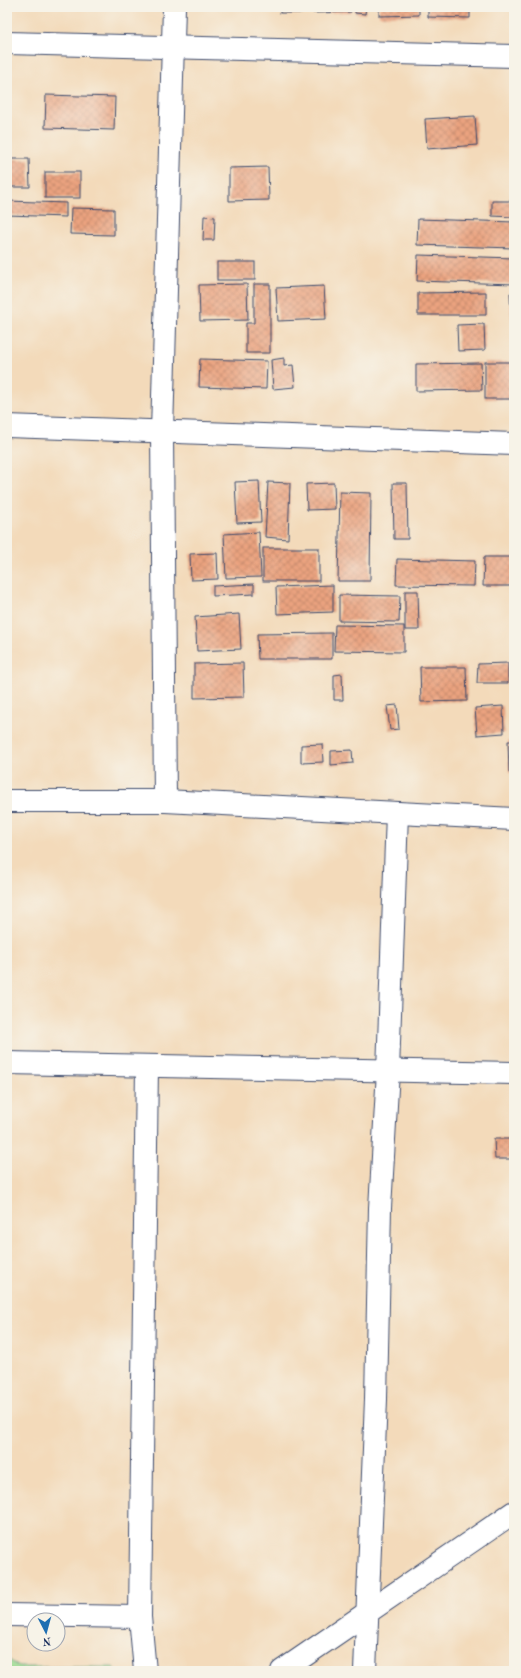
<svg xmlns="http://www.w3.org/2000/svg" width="521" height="1678" font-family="'Old Standard TT',serif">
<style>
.grass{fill:url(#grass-tufts);stroke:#5b8477}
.building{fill:url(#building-cross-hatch)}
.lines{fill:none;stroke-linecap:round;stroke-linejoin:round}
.street-casing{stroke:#3b496c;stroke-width:24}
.street{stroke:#fff;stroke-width:22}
</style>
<defs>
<pattern id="grass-tufts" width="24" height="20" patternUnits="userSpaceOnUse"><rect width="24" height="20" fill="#9bda90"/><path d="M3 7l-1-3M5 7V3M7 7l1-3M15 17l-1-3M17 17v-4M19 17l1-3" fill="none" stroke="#85bb7f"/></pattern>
<pattern id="building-cross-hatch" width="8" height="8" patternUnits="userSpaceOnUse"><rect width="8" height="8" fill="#eba37f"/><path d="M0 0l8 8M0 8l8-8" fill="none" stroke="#be856b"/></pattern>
</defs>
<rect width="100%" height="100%" fill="#f7f3e8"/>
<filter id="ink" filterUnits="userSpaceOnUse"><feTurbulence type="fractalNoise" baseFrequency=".025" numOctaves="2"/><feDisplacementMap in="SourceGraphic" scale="8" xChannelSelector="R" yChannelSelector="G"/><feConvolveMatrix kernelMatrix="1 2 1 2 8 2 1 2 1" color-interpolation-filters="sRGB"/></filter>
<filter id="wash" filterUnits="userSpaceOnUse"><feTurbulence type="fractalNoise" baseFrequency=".012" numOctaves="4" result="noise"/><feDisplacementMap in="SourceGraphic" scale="16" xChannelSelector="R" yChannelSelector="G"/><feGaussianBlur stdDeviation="0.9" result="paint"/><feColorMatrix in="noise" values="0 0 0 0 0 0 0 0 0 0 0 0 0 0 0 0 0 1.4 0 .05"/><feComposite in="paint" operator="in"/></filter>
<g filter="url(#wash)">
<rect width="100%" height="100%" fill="#f3daba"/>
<polygon class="grass" points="7,1658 19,1667 113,1667 116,1671 7,1671"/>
<g id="blocks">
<g class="building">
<rect x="280" y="7" width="21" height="6"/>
<polygon points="313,7 351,7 351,12 313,13"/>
<polygon points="355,7 366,7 365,14 355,13"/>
<polygon points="379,7 419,7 419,15 379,16"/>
<polygon points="428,7 470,7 470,18 428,17"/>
<polygon points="46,95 115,97 114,130 45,128"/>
<polygon points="475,116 477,145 427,149 425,119"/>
<polygon points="7,159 29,159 30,187 7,187"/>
<polygon points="268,167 269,200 229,201 229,168"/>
<rect x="45" y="172" width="35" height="26"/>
<polygon points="7,201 66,203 66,217 7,215"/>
<polygon points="492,201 514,201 514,217 492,216"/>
<polygon points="71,208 114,209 114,235 70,234"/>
<polygon points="204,216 215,217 214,240 203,240"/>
<polygon points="418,219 514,222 514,248 417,245"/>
<polygon points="418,255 514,258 514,284 417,281"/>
<rect x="217" y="262" width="38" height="18"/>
<polygon points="247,284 248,320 200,321 199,285"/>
<polygon points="254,284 270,284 270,353 246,353 246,323 254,323"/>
<polygon points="324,286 326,319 278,321 276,288"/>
<polygon points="486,292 486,315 418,315 418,293"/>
<polygon points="510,293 514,293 514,319 511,319"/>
<polygon points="484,324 485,350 458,351 457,325"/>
<polygon points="284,358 284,366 293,365 295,387 273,389 271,360"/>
<polygon points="200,359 267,361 266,389 199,387"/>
<rect x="485" y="362" width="29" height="37"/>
<polygon points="481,363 482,390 416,391 416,364"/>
<polygon points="259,481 261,522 237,523 235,482"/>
<polygon points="268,482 290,483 288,539 265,537"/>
<polygon points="334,483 335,509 307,510 306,484"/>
<polygon points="393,483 407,483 408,539 394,539"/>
<polygon points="340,492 371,493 370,581 338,581"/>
<polygon points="259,532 261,577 226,578 224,534"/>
<rect x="263" y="548" width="56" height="33"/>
<polygon points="217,553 218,579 191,580 190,554"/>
<polygon points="484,557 514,557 514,586 483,586"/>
<polygon points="397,559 475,561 474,586 396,585"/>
<polygon points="254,584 254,594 213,596 213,586"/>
<polygon points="333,585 333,612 277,614 276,587"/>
<polygon points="405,591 418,591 419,630 405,630"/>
<polygon points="339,595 400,596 399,622 339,621"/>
<polygon points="239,614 241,649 197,651 195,617"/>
<polygon points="335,625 404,626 404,652 334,651"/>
<polygon points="332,633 332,659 258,659 257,634"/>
<polygon points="243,663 244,697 194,698 194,664"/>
<polygon points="508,663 508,683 477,683 478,664"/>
<polygon points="420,667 466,667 467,701 421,702"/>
<polygon points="342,674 343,700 334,700 334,675"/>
<polygon points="397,705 399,729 390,730 387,706"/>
<polygon points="503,706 504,733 477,735 475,708"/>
<polygon points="508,741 514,741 514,773 509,773"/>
<polygon points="322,744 323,762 301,763 301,745"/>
<polygon points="352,750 353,763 331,765 331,751"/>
<polygon points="494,1139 514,1139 514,1159 495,1159"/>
</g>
</g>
</g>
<g filter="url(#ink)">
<use href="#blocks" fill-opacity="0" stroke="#3b496c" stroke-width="1"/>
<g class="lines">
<defs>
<g id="street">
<polyline points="7,43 514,56"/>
<polyline points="7,426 514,444"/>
<polyline points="7,801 165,801 514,819"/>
<polyline points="165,801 162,432 174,7"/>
<polyline points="7,1063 514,1073"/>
<polyline points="7,1615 140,1617"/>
<polyline points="145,1671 140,1617 147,1066"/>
<polyline points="282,1671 514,1512"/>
<polyline points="365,1671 376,1399 380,1208 388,1071 397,813"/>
</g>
</defs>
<use href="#street" class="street-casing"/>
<use href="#street" class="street"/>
</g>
</g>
<rect width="521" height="1678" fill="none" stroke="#f7f3e8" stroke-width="24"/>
<g transform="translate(46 1632) rotate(174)"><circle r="19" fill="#f7f3e8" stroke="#9fa5b1"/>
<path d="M0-3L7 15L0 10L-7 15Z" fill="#1f6fb2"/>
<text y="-6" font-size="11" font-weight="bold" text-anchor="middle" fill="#1b2f5e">N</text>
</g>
</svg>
